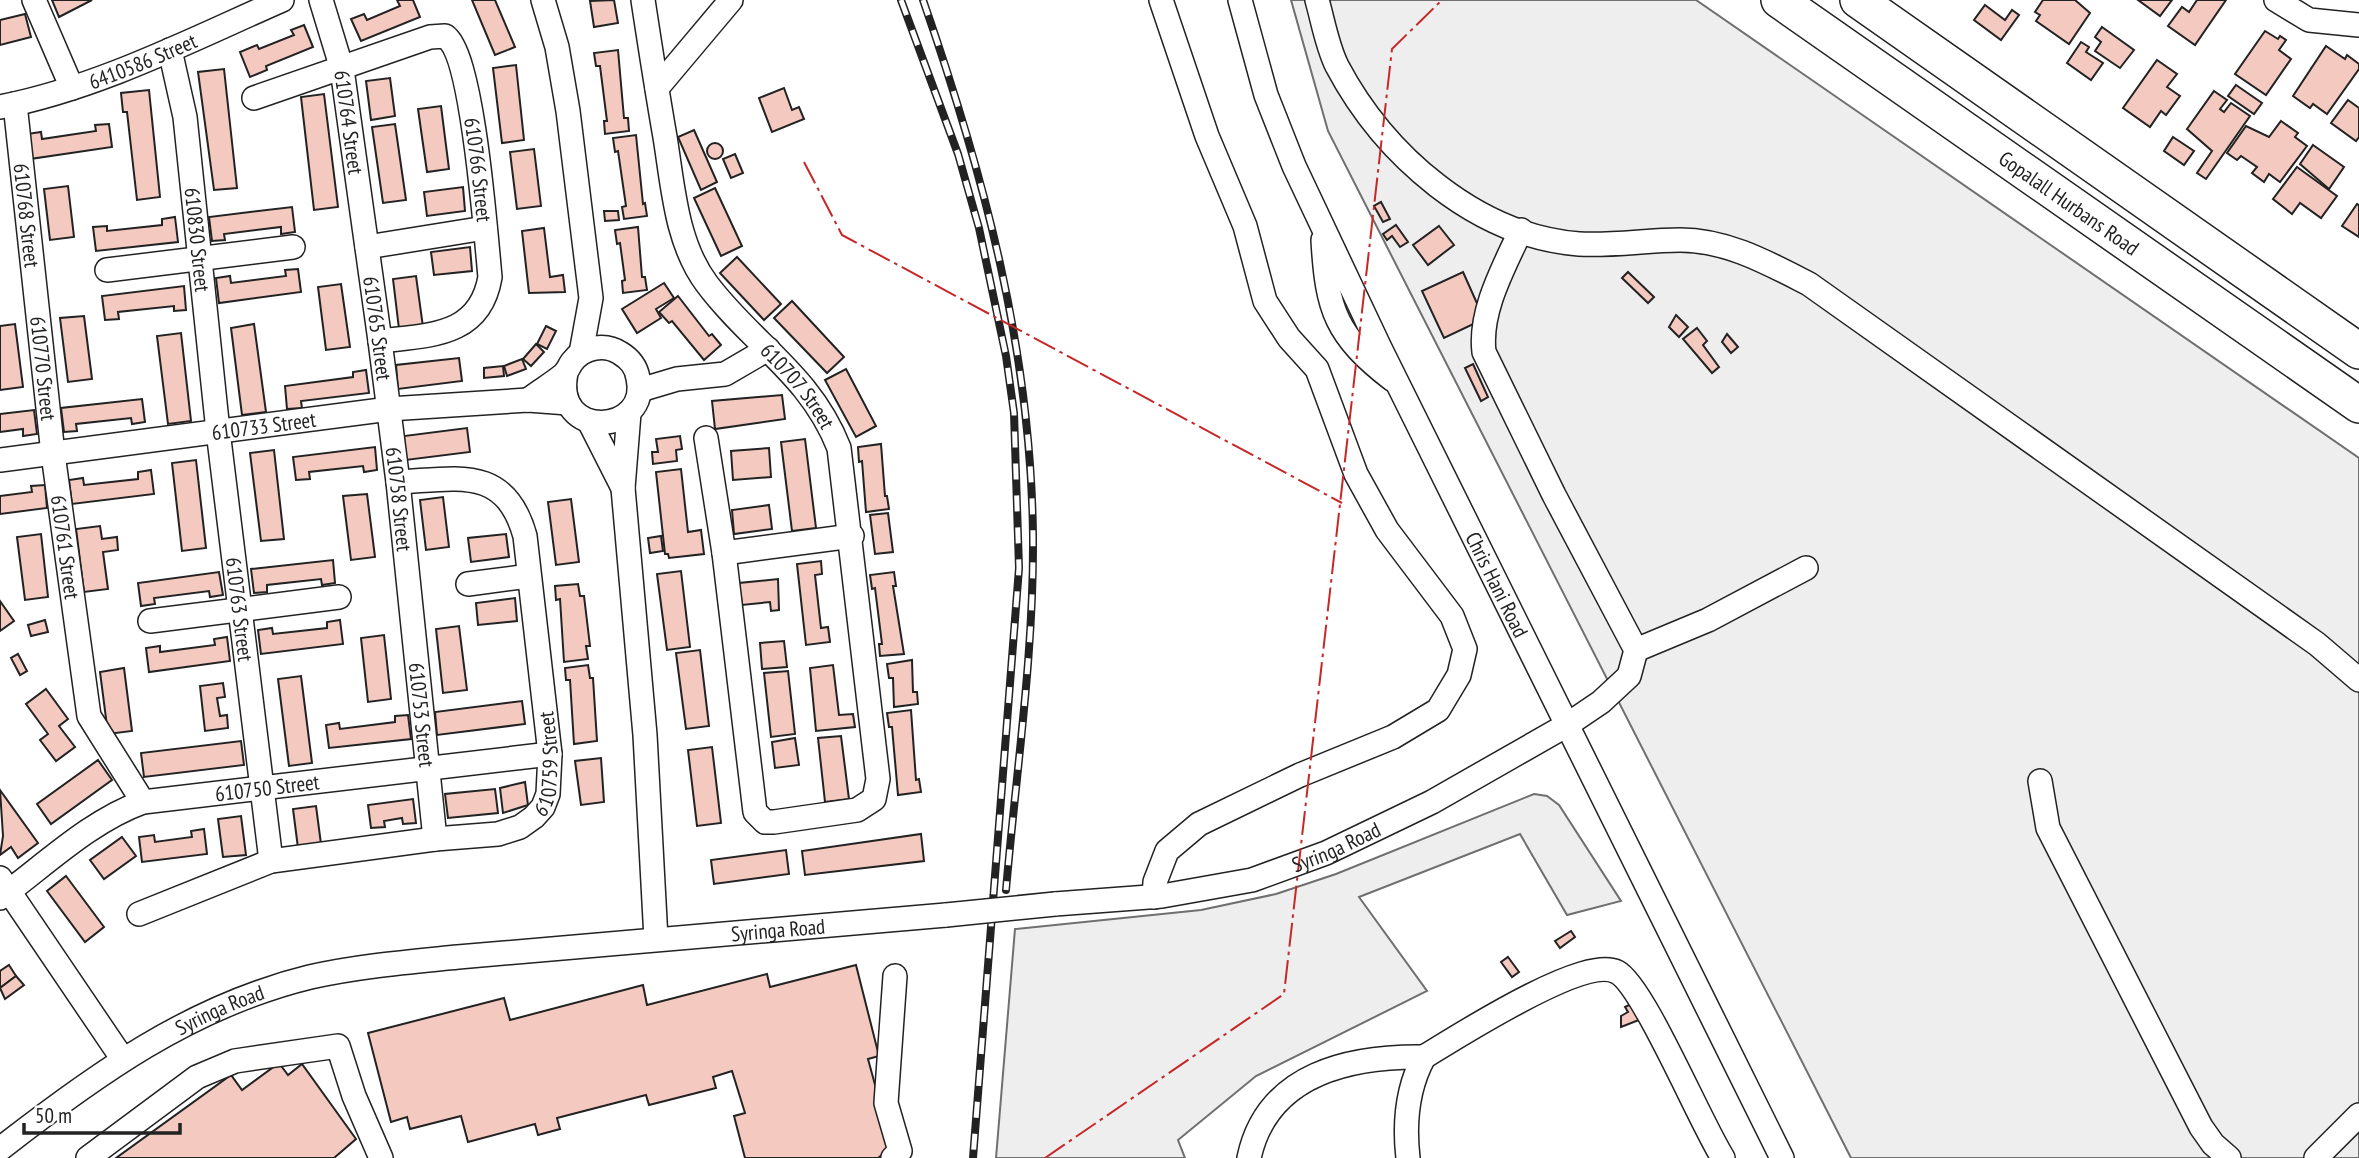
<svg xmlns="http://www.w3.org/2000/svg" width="2359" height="1158" font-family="'PT Sans Narrow',sans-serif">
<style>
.green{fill:#eee;stroke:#6f6f6f;stroke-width:2}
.building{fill:#f3c9c0;stroke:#222;stroke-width:2}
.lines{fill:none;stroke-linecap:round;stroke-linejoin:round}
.minor-casing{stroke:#222;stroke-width:26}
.highway-casing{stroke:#222;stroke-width:38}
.minor{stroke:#fff;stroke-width:23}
.highway{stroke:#fff;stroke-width:35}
.rail-casing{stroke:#222;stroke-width:8}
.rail{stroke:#fff;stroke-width:5;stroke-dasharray:16;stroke-linecap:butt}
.minor-bridge-casing{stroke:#222;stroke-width:26;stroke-linecap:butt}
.minor-bridge{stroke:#fff;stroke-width:23}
.power{stroke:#c62828;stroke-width:2;stroke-dasharray:24 5 3.5 5;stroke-linecap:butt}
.labels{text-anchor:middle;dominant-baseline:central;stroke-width:5;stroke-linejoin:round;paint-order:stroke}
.street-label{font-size:21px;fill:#222;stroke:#fff}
</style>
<rect width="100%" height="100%" fill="#fff"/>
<g class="green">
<polygon points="1291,0 1696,0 2359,458 2359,1158 1851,1158 1328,131"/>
<polygon points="1534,794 1547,796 1559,805 1621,901 1567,915 1520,834 1359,897 1427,991 1256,1076 1178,1140 1185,1158 996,1158 1015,929 1201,910 1276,894 1336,874"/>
</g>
<g class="building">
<polygon points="52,0 92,0 59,17"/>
<polygon points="397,0 413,0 420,17 361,41 351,19 364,14 367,20 400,6"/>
<polygon points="472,0 495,0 515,47 495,55"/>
<polygon points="614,0 618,23 594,27 590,1"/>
<polygon points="2043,0 2075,0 2090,13 2069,44 2036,21 2040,15 2035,12"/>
<polygon points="2138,0 2172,0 2160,16"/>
<polygon points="2197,0 2226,0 2195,45 2168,26 2182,7 2189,12"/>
<polygon points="1985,5 2005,20 2012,10 2019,15 2001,40 1974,20"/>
<polygon points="25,14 31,37 0,45 0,20"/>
<polygon points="304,25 313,47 266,66 267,70 250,77 240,52 257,45 259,49 294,35 291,30"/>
<polygon points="2102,27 2134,50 2120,68 2095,51 2101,42 2095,37"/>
<polygon points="2265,31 2278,39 2280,36 2286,40 2279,50 2291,59 2266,95 2235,74"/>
<polygon points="2081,42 2089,47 2086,52 2103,63 2091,80 2067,63"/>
<polygon points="2326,46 2345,59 2347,55 2359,64 2359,69 2327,114 2313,104 2310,108 2293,96"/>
<polygon points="618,50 624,118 628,118 629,131 605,134 604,121 607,121 600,66 596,66 594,53"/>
<polygon points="2157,60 2177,74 2167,87 2180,96 2166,115 2161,111 2150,127 2123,108"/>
<polygon points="516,65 524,140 502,143 493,68"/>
<polygon points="224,69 237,188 214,190 198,72"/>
<polygon points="390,78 395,116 371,120 366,81"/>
<polygon points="2236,85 2262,103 2254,114 2228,96"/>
<polygon points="784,88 792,110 799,107 804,119 772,132 759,98"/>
<polygon points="149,90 160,197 137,200 127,112 123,112 121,93"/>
<polygon points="2214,91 2227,100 2220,109 2224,112 2231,103 2250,116 2206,179 2197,173 2212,151 2187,129"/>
<polygon points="324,94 338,207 314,210 301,97"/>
<polygon points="2348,100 2359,108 2359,137 2356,141 2331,123"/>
<polygon points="441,106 449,169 427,172 418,109"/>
<polygon points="2281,121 2298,133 2295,137 2307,146 2280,182 2269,174 2264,182 2252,173 2257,167 2241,156 2237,160 2227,153 2246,126 2269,137"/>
<polygon points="109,124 112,147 30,159 27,134 41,132 42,139 96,131 95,125"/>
<polygon points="395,124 406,200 383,203 372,127"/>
<polygon points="694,130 717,182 701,190 678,137"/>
<polygon points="636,135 643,204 645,203 647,216 624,219 622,207 626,206 618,151 615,152 613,138"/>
<polygon points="2173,137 2194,151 2184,165 2164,151"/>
<circle cx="715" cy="151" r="8"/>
<polygon points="2313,145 2344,167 2329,189 2300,164"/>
<polygon points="534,149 541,206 517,209 510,152"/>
<polygon points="735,154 743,173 731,178 723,159"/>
<polygon points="2297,167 2337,196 2321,218 2300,203 2292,214 2273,199"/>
<polygon points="68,186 74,237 50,240 44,189"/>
<polygon points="463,187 465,211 427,216 424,192"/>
<polygon points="715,188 742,246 721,256 694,198"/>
<polygon points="1381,202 1390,219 1383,222 1374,206"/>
<polygon points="2357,204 2359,205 2359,237 2342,226"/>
<polygon points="292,207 295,232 281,234 281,227 224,234 225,240 212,241 209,217"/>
<polygon points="604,211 618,211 619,220 605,221"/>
<polygon points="175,217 178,242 96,251 93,227 107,226 107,231 162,225 162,219"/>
<polygon points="1396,225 1408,242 1400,247 1392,236 1387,240 1383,234"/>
<polygon points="1439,226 1454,245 1428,265 1413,245"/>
<polygon points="638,227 642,277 645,277 647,290 623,293 622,281 625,280 620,243 617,244 615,230"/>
<polygon points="544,228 550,277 563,275 565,292 529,293 522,231"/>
<polygon points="470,247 472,271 434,275 431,252"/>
<polygon points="737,257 781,304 764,320 720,273"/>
<polygon points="298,269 301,292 219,303 216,278 230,276 231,283 286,276 285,270"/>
<polygon points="1463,272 1484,319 1444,338 1422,291"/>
<polygon points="1628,272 1654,297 1648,303 1622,278"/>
<polygon points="416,276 423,327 399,329 393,279"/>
<polygon points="664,283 674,298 656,309 661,318 637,333 622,309"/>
<polygon points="341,284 350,347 326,350 318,287"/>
<polygon points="184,286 186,310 174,311 174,306 118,312 119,319 105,320 102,296"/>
<polygon points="678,296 709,336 712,334 721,345 704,360 672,321 669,323 659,312"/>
<polygon points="792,301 844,357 827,373 774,318"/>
<polygon points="1676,315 1688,327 1679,337 1669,327"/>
<polygon points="84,316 92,379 68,382 60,318"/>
<polygon points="15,324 23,387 0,390 0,326"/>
<polygon points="254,324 266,412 242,415 231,328"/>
<polygon points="546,326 556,331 547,349 537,344"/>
<polygon points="1697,328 1707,341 1703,345 1719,367 1712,373 1683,339"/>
<polygon points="181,333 191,421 168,424 157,336"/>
<polygon points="1727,334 1738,347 1731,353 1722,342"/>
<polygon points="536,344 544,352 531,366 523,359"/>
<polygon points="459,358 462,381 398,389 396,365"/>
<polygon points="522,359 526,369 507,376 504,366"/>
<polygon points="1473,364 1488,397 1481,401 1465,368"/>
<polygon points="503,366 504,376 484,378 484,368"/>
<polygon points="846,369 876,426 856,437 825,380"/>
<polygon points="366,370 369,393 301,401 302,408 287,409 285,386 353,377 353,372"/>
<polygon points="782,395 785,419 715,429 712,401"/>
<polygon points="142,399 145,422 132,424 131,418 76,424 77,431 64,432 61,408"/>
<polygon points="34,410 37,434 23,436 23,429 0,432 0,414"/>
<polygon points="467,428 470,452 406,460 404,436"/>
<polygon points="680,436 682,449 676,450 677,461 653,464 652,452 658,452 656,439"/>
<polygon points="805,439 816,528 792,531 781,442"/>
<polygon points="881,444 885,496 887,496 889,509 866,512 862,461 859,462 858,447"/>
<polygon points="375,447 377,470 364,472 363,466 309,472 310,479 296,480 293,457"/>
<polygon points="769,448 771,477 733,480 731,451"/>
<polygon points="274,450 284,539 261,541 250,453"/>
<polygon points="196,460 206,548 182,551 172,463"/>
<polygon points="681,469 688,532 701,530 704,554 669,558 668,554 665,554 656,472"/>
<polygon points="151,470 154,494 72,504 69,480 83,478 84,485 138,479 138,472"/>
<polygon points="45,485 47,508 0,514 0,496 32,492 31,486"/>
<polygon points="367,494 375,557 351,560 343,496"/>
<polygon points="443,497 449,547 426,550 420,500"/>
<polygon points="571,499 579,562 556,565 548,502"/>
<polygon points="769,505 772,529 734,534 732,510"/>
<polygon points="888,513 893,552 875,554 870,515"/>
<polygon points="100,526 102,539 117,537 118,550 103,552 108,589 84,592 76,529"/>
<polygon points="41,534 48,597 25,600 17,537"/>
<polygon points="506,534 509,557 471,562 468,538"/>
<polygon points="661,536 663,551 650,553 648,538"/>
<polygon points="333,560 335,583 322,585 321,579 267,585 267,592 254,593 251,569"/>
<polygon points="821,561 822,574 815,575 821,628 828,627 830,642 806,645 797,564"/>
<polygon points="681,571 690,647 667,650 657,574"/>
<polygon points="219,572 223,595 210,597 209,591 154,598 155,604 141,606 138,583"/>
<polygon points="894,572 896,586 893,586 904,654 880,656 879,644 882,644 875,588 872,589 870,575"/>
<polygon points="778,579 779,610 771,611 770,602 742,605 739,583"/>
<polygon points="578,584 580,596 584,596 590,646 586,646 588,659 564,662 560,599 556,600 555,586"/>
<polygon points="515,598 517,621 478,625 476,603"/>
<polygon points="0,601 14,621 0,631"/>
<polygon points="45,620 48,632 31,636 28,625"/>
<polygon points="340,620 343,644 261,654 258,630 272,628 273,634 327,628 327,622"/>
<polygon points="459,626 467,690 443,693 436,629"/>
<polygon points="384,635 391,699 368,702 361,638"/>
<polygon points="227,637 230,661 149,672 146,648 160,646 160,652 215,645 214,639"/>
<polygon points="784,641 787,667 762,669 760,643"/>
<polygon points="700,650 709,726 686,729 676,653"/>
<polygon points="18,654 27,671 20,675 11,658"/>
<polygon points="912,660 913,692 917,692 918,704 894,707 893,678 889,678 887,664"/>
<polygon points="588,665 590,678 593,678 597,741 574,744 570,680 566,680 565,668"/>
<polygon points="833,665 839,715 853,714 855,727 816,731 810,668"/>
<polygon points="124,668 132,731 108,734 100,672"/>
<polygon points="788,671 795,734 771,737 764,673"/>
<polygon points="301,676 312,763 289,766 278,679"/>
<polygon points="223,683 225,697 217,698 220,716 227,715 228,728 205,731 200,686"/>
<polygon points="46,689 68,719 59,726 75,747 56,761 40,740 48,734 26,704"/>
<polygon points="522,701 525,724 437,735 435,712"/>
<polygon points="911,710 916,780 919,779 921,792 898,795 892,727 889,727 887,713"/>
<polygon points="408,715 411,739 329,748 326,725 339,723 340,729 395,722 395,716"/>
<polygon points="841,736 849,799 825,802 818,738"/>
<polygon points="795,738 799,765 775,768 772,742"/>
<polygon points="241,741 244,765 144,777 141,753"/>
<polygon points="712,747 721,823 697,826 688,750"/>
<polygon points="601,758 604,802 581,805 575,761"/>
<polygon points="98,760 112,780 51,824 37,804"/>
<polygon points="525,782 528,805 503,813 500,788"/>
<polygon points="495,789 498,813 448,818 445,794"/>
<polygon points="0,790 38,843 18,858 11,847 0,855 3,836"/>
<polygon points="413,799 416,823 403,824 402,818 384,821 385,827 371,828 368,805"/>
<polygon points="316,806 321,844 298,848 293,809"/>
<polygon points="241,816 246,855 223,857 218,819"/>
<polygon points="204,829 207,854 142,862 139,837 154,835 155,842 192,837 191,831"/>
<polygon points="921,834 924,861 805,875 802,851"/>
<polygon points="122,837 136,856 104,879 90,860"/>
<polygon points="786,850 789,874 714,884 711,860"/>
<polygon points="66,876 104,927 85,942 47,891"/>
<polygon points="1571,931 1575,937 1560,948 1555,941"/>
<polygon points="1508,957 1519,972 1512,977 1501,962"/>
<polygon points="9,965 16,976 0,988 0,971"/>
<polygon points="856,965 879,1056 868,1059 892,1147 878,1158 745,1158 734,1116 745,1113 732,1071 713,1077 716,1088 649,1105 646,1095 557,1118 560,1129 538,1135 535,1124 468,1142 461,1116 410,1129 407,1117 391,1122 368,1033 504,998 510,1020 643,985 647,1005 767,974 770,987"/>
<polygon points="16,976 24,985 5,999 0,988"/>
<polygon points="1631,1004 1639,1020 1621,1027 1621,1016 1628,1012 1625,1007"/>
<polygon points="279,1063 288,1075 302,1064 356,1139 334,1158 116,1158 231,1075 242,1090"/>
</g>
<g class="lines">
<defs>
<g id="minor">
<polyline points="34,0 72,88"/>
<path id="s1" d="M 321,0 L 342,69 L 380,341 L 398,482 L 435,839"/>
<polyline points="543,0 557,47 568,111 591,298 581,353"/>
<path id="s2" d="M 643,0 C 650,46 657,91 665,137 C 673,186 676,243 707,284 C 752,344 810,374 839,448 L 878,779 L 874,799 L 857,810 L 774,822 L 765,822 L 755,812 L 724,553 L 706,438"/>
<path id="s3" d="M 1240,0 L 1266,95 L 1294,166 L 1380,348 L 1782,1158"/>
<path d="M 1317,0 C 1323,21 1327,46 1337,66 C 1384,155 1476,236 1579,244 C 1613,246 1647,240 1680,240 C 1727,240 1768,263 1809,284 L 2317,644 L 2359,680"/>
<polyline points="2276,0 2309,20 2359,25"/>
<path id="s4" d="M 170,50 L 185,117 L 218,431 L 271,861"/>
<polyline points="657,88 731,0"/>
<path id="s5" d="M 254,98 L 430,37 L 445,36 C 473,54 486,237 490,277 C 480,337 429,335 380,341"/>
<path id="s6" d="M 15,104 L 53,454 L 89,716 L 143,802"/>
<path id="s7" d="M 0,107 C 98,88 191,40 282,0"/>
<path d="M 1323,240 C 1327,311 1336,336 1393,380"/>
<polyline points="367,247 485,228"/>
<polyline points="107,270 293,247"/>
<polyline points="640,390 677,379 725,374 768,349"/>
<path d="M 528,400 C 540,391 552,384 563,375 C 568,371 569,366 572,362 C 583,347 605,343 620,353 C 630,359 636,366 638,378 C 651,435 552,441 566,373"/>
<polyline points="629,413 623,488 645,735 656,939"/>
<polyline points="589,421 623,488"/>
<path id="s8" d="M 0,460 L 389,409 L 528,400 L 568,403"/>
<polyline points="724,553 852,536"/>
<polyline points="468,584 529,576"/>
<polyline points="150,621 339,597"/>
<polyline points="1636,650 1708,620 1806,568"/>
<polyline points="2040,781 2048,828 2201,1127 2213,1144 2229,1158"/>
<polyline points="0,878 122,1058"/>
<polyline points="1154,897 1155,882 1167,851 1199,824 1300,775 1393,737 1438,710 1459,675 1465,649 1452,616 1387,530 1356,474 1317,369 1289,338 1265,301 1245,226 1207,136 1161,0"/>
<path id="s9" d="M 0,898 C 45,865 90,821 143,802 L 550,754"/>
<path id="s10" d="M 1055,904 L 1162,896 L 1252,880 L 1326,853 L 1432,802 L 1567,725 L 1601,702 L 1629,676 L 1636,650 L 1554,495 L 1484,352 C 1479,311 1504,267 1521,230"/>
<path id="s11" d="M 139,914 L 271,861 L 435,839 L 498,834 L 520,827 L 534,817 L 543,807 L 548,794 L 550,754 L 525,536 C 505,465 458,479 398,482"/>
<path id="s12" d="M 0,1149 C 95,1075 191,1006 310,977 C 359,966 409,962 458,957 L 946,915"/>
<polyline points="88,1158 197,1077 235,1061 338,1046 354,1096 381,1158"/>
<polyline points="893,1158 900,1151 886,1103 895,976"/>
<path d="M 1249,1158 C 1267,1073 1350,1056 1424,1057"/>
<path d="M 1408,1158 C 1404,1123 1407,1088 1424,1057 C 1457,1037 1584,955 1617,972 C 1643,985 1701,1124 1723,1158"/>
<polyline points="2316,1158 2359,1115"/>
</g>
<g id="highway">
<path id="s13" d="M 1779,0 L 2359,405"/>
<polyline points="1858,0 2359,351"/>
</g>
</defs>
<use href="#minor" class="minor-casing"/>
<use href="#highway" class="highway-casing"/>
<use href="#minor" class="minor"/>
<use href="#highway" class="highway"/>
<defs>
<g id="rail">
<polyline points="901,0 958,154 979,228 1006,356 1014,413 1019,568 973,1158"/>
<path d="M 923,0 C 984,175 1031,350 1033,536 C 1034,654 1016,773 1006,890"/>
</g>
</defs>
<use href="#rail" class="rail-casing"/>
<use href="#rail" class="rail"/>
<defs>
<polyline id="minor-bridge" points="946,915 1055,904"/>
</defs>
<use href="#minor-bridge" class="minor-bridge-casing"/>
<use href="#minor-bridge" class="minor-bridge"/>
<g class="power">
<polyline points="804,162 842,235 1342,503"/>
<polyline points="1045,1158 1284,994 1392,49 1442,0"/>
</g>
</g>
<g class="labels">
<g class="street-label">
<text stroke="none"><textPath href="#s7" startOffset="150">6410586 Street</textPath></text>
<text stroke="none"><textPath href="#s1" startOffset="126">610764 Street</textPath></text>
<text stroke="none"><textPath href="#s5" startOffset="341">610766 Street</textPath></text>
<text stroke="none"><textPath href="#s13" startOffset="354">Gopalall Hurbans Road</textPath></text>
<text stroke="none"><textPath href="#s6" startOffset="112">610768 Street</textPath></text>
<text stroke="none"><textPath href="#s4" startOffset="192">610830 Street</textPath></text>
<text stroke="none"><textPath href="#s1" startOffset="334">610765 Street</textPath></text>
<text stroke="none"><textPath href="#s6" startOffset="266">610770 Street</textPath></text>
<text stroke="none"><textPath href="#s2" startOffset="430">610707 Street</textPath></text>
<text stroke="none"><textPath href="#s8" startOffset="266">610733 Street</textPath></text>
<text stroke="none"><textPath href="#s1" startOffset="506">610758 Street</textPath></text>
<text stroke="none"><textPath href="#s6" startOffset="446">610761 Street</textPath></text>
<text stroke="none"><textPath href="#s3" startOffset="640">Chris Hani Road</textPath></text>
<text stroke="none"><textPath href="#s4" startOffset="564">610763 Street</textPath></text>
<text stroke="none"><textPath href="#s1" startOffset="723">610753 Street</textPath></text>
<text stroke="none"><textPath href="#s11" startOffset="469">610759 Street</textPath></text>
<text stroke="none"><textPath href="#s9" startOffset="298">610750 Street</textPath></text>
<text stroke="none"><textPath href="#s10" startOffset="289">Syringa Road</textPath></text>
<text stroke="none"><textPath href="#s12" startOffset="828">Syringa Road</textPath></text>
<text stroke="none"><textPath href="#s12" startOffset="261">Syringa Road</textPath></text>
</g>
</g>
<path d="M24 1123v10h156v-10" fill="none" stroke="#222222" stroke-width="3.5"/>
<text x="35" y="1123" font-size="21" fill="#222222" stroke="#ffffff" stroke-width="5" paint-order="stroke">50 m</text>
</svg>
